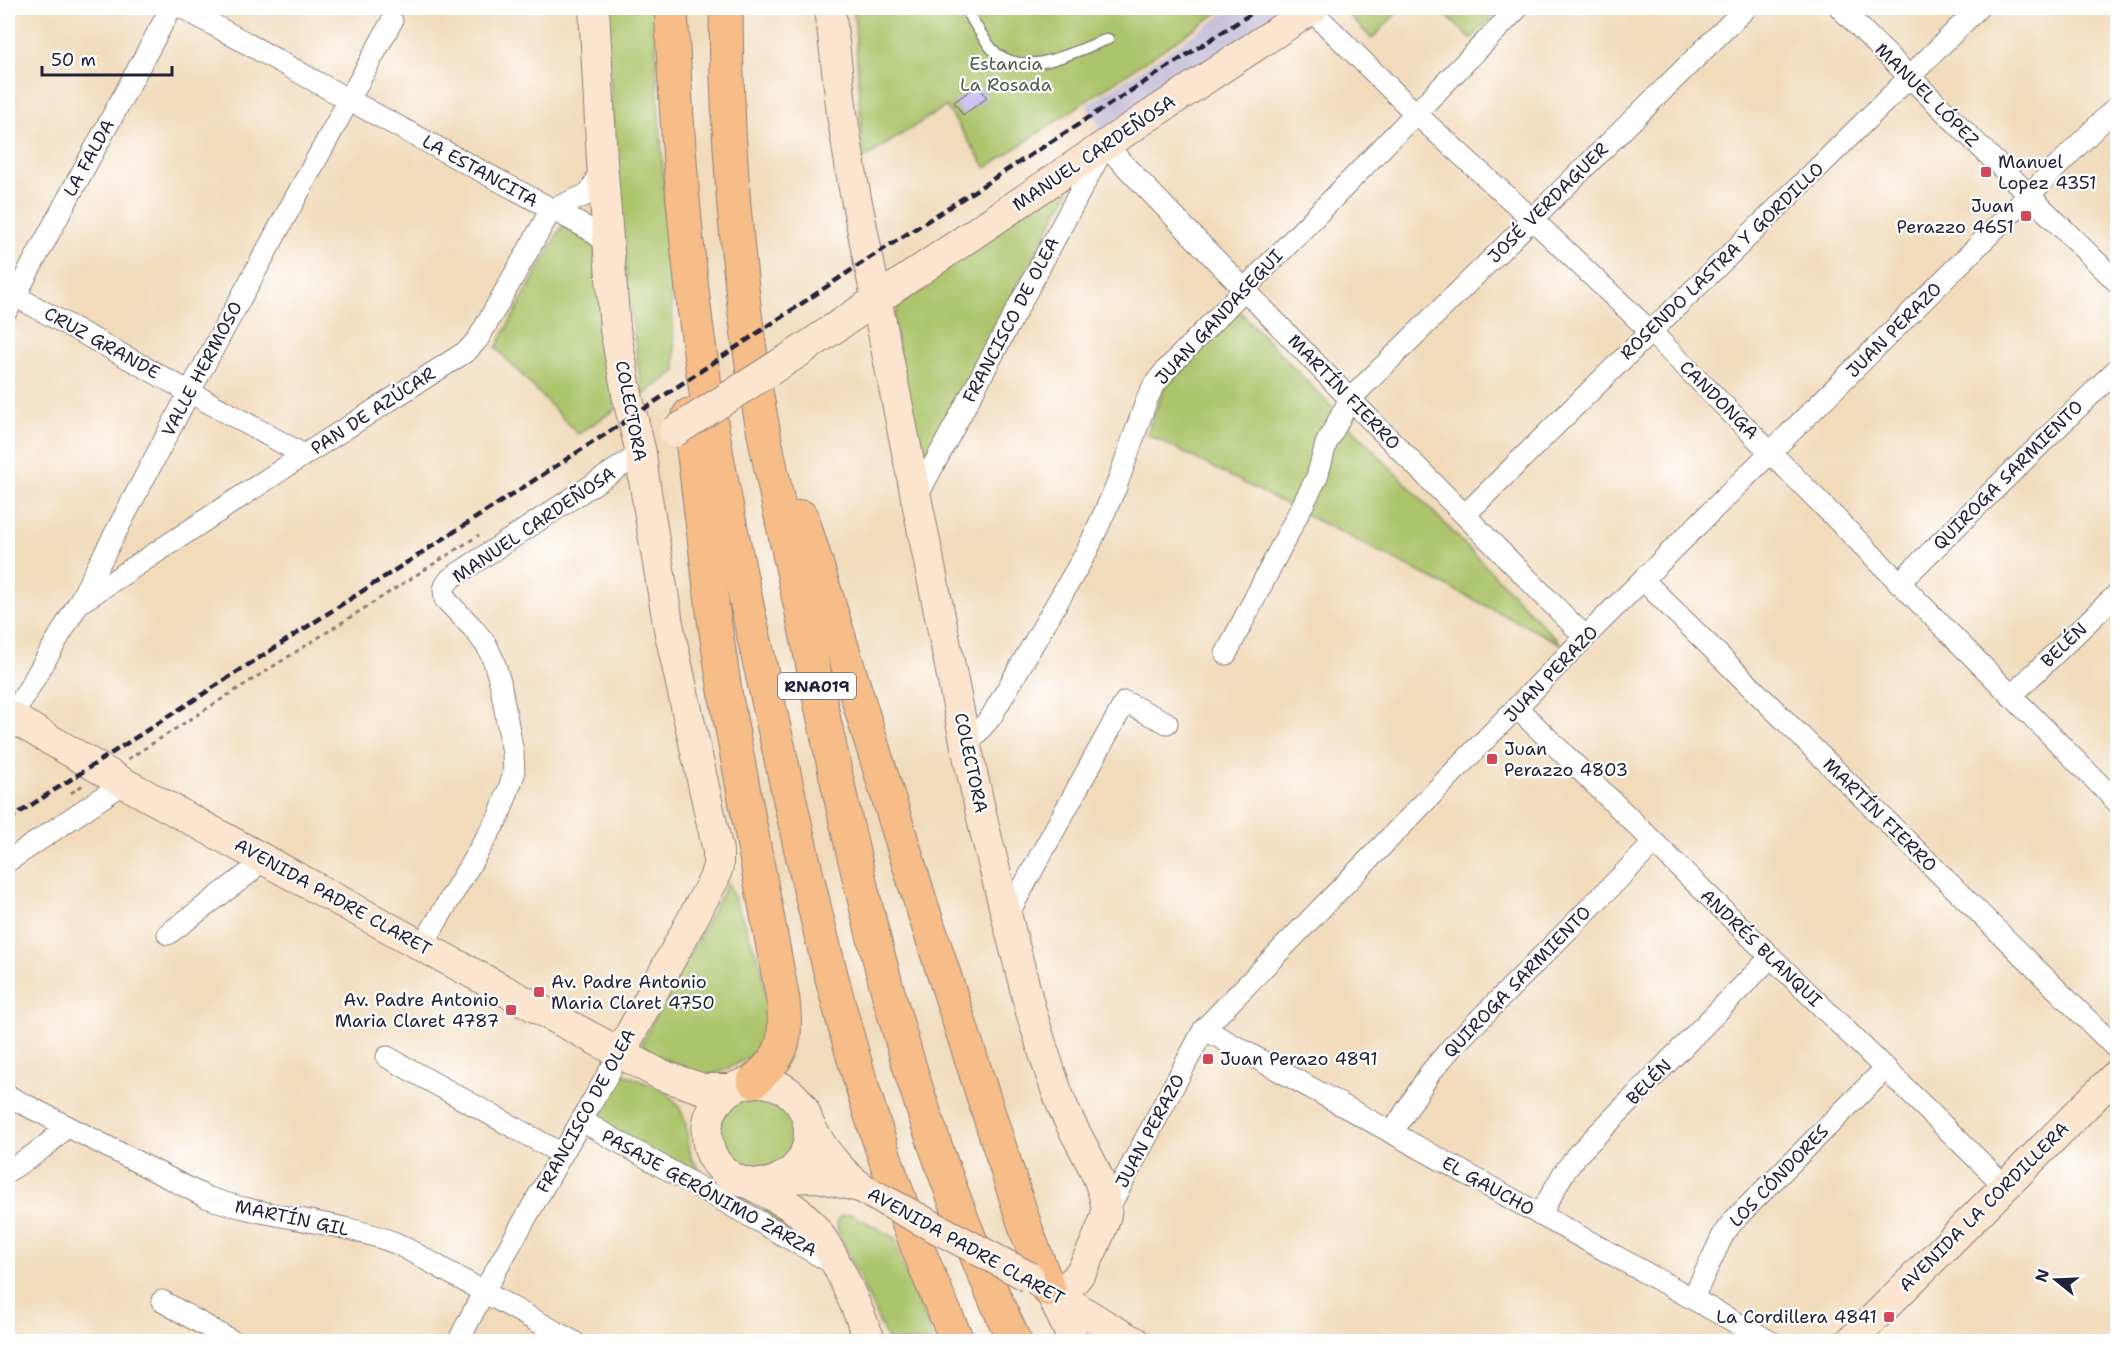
<svg xmlns="http://www.w3.org/2000/svg" width="2125" height="1349" font-family="'Shantell Sans',sans-serif">
<style>
.industrial{fill:#c7c0d9}
.green{fill:#acc46a;stroke:#677352;stroke-width:1.5}
.building{fill:#c7b9f5}
.lines{fill:none;stroke-linecap:round;stroke-linejoin:round}
.lane-casing{stroke:#8a7e7b;stroke-width:13}
.street-casing{stroke:#8a7e7b;stroke-width:23}
.secondary-casing{stroke:#8a7e7b;stroke-width:32}
.highway-casing{stroke:#8a7e7b;stroke-width:35}
.path{stroke:#8a7e7b;stroke-width:3;stroke-dasharray:4.5 4.5;stroke-linecap:butt}
.lane{stroke:#fff;stroke-width:10}
.street{stroke:#fff;stroke-width:21}
.secondary{stroke:#fce5cf;stroke-width:30}
.highway{stroke:#f7bd88;stroke-width:33}
.rail{stroke:#22223b;stroke-width:4.5;stroke-dasharray:9 4.5;stroke-linecap:butt}
.secondary-bridge-casing{stroke:#8a7e7b;stroke-width:32;stroke-linecap:butt}
.secondary-bridge{stroke:#fce5cf;stroke-width:30}
.poi-dot{fill:#d1495b;stroke:#fff;stroke-width:2}
.labels{text-anchor:middle;dominant-baseline:central;stroke-width:4.5;stroke-linejoin:round;paint-order:stroke}
.shield{fill:#fff;stroke:#646476;stroke-width:1.5}
.shield-label{font-size:16px;font-weight:bold;fill:#22223b}
.park-label{font-size:18px;fill:#525b4b;stroke:#fff}
.street-label{font-size:18px;fill:#22223b;stroke:#fff}
.poi-label{font-size:18px;fill:#22223b;stroke:#fff;text-anchor:start}
</style>
<rect width="100%" height="100%" fill="#fff"/>
<filter id="ink" filterUnits="userSpaceOnUse"><feTurbulence type="fractalNoise" baseFrequency=".0167" numOctaves="2"/><feDisplacementMap in="SourceGraphic" scale="12" xChannelSelector="R" yChannelSelector="G"/><feConvolveMatrix kernelMatrix="1 2 1 2 8 2 1 2 1" color-interpolation-filters="sRGB"/></filter>
<filter id="wash" filterUnits="userSpaceOnUse"><feTurbulence type="fractalNoise" baseFrequency=".008" numOctaves="4" result="noise"/><feDisplacementMap in="SourceGraphic" scale="24" xChannelSelector="R" yChannelSelector="G"/><feGaussianBlur stdDeviation="1.35" result="paint"/><feColorMatrix in="noise" values="0 0 0 0 0 0 0 0 0 0 0 0 0 0 0 0 0 1.4 0 .05"/><feComposite in="paint" operator="in"/></filter>
<g filter="url(#wash)">
<rect width="100%" height="100%" fill="#f1dbbb"/>
<polygon class="industrial" points="1233,8 1296,8 1104,133 1086,106"/>
<g class="green">
<polygon points="607,8 655,8 657,79 676,371 642,396 615,184"/>
<polygon points="854,8 1225,8 986,168 946,106 863,159"/>
<polygon points="1342,8 1401,8 1372,39"/>
<polygon points="1438,8 1501,8 1471,39"/>
<polygon points="1078,174 922,462 893,321 904,291"/>
<polygon points="562,226 594,245 616,409 578,434 496,348"/>
<polygon points="1239,311 1561,644 1147,434 1164,388"/>
<polygon points="728,882 761,966 770,1024 760,1046 752,1056 723,1071 704,1076 693,1073 655,1054 641,1044"/>
<polygon points="617,1071 667,1092 679,1107 685,1120 691,1158 705,1177 758,1210 781,1214 807,1239 590,1118"/>
<circle cx="758" cy="1133" r="39"/>
<polygon points="851,1214 895,1238 901,1261 934,1341 888,1341 838,1231 837,1223 840,1217"/>
</g>
<g id="blocks">
<polygon class="building" points="978,85 987,98 963,115 954,102"/>
</g>
</g>
<g filter="url(#ink)">
<use href="#blocks" fill-opacity="0" stroke="#8a7e7b" stroke-width="1.5"/>
<g class="lines">
<defs>
<path id="lane" d="M 965,8 C 971,18 988,47 997,54 C 1030,78 1074,51 1108,39"/>
<g id="street">
<polyline points="183,8 349,100 589,229 602,239 608,246"/>
<polyline points="1840,8 2118,283"/>
<polyline points="1310,9 1415,113 1532,219 1650,331 2118,803"/>
<polyline points="8,292 304,455"/>
<polyline points="8,309 171,8"/>
<polyline points="917,496 1105,145 1350,399 1585,637"/>
<path d="M 1465,515 C 1635,345 1810,179 1978,8"/>
<polyline points="1643,580 2118,1050"/>
<polyline points="1899,583 2118,368"/>
<polyline points="81,602 304,455 467,351 478,339 551,210 588,194 596,181 600,168"/>
<polyline points="1226,654 1317,477 1326,444 1350,399 1746,8"/>
<polyline points="2011,696 2118,593"/>
<path d="M 1518,709 C 1680,868 1843,1027 2005,1186"/>
<polyline points="12,717 78,604 190,391 392,21"/>
<polyline points="966,746 991,717 1087,551 1116,487 1147,399 1154,385 1165,371 1518,8"/>
<polyline points="8,861 124,783"/>
<polyline points="1006,918 1125,702 1167,723"/>
<polyline points="168,934 249,873 261,858"/>
<polyline points="422,946 499,816 514,774 513,753 500,682 494,662 487,646 473,628 445,599 444,590 446,584 451,578 641,453"/>
<polyline points="1204,1029 1771,1342"/>
<polyline points="387,1057 562,1154"/>
<path d="M 8,1096 L 206,1197 C 268,1219 337,1220 398,1244 L 574,1342"/>
<polyline points="582,1121 836,1265"/>
<polyline points="1392,1133 1430,1073 1452,1047 1654,843"/>
<path d="M 8,1171 C 29,1158 49,1146 65,1127"/>
<polyline points="1106,1213 1204,1029 1585,637 2028,196 2118,105"/>
<polyline points="1540,1215 1563,1174 1577,1155 1770,958"/>
<polyline points="1693,1298 1724,1233 1734,1220 1886,1068"/>
<polyline points="162,1301 234,1342"/>
<polyline points="458,1342 484,1291 620,1053"/>
</g>
<g id="secondary">
<polyline points="594,8 602,161 615,329 628,399 641,453 644,480 669,629 718,851 718,866 714,879 620,1053"/>
<path d="M 830,8 L 842,114 L 853,183 L 966,746 L 985,831 L 1031,1012 C 1042,1045 1051,1080 1065,1112 C 1077,1139 1100,1173 1105,1200 C 1106,1204 1107,1210 1106,1214 C 1104,1226 1085,1268 1077,1277 C 1071,1285 1064,1289 1055,1291"/>
<polyline points="802,350 1105,145 1313,8"/>
<polyline points="8,715 124,783 422,946 661,1075 703,1089 731,1089"/>
<circle cx="758" cy="1133" r="51"/>
<path d="M 809,1124 C 823,1151 845,1179 872,1194"/>
<polyline points="781,1178 818,1177 859,1187"/>
<path d="M 748,1183 C 769,1194 795,1205 810,1223 C 836,1252 855,1306 871,1342"/>
<path d="M 1041,1284 C 1072,1303 1101,1325 1135,1342"/>
<polyline points="1051,1293 1074,1342"/>
<polyline points="1850,1342 2118,1073"/>
</g>
<g id="highway">
<path d="M 671,8 C 677,138 686,270 707,398 C 726,516 753,633 779,750 C 822,952 870,1153 958,1342"/>
<path d="M 726,8 C 726,129 735,252 753,372 C 767,463 790,552 808,642 C 857,882 908,1119 1015,1342"/>
<path d="M 689,415 L 714,619 L 726,697 L 783,1000 C 787,1040 785,1055 754,1081"/>
<polyline points="802,517 919,897 1027,1232 1049,1290"/>
</g>
</defs>
<use href="#lane" class="lane-casing"/>
<use href="#street" class="street-casing"/>
<use href="#secondary" class="secondary-casing"/>
<use href="#highway" class="highway-casing"/>
<g class="path">
<polyline points="128,759 479,535"/>
<polyline points="71,793 83,785"/>
<polyline points="791,1077 812,1094 818,1103"/>
</g>
<use href="#lane" class="lane"/>
<use href="#street" class="street"/>
<use href="#secondary" class="secondary"/>
<use href="#highway" class="highway"/>
<polyline class="rail" points="8,820 632,417 868,259 1260,8"/>
<defs>
<g id="secondary-bridge">
<polyline points="674,432 802,350"/>
<polyline points="872,1194 1029,1277"/>
</g>
</defs>
<use href="#secondary-bridge" class="secondary-bridge-casing"/>
<use href="#secondary-bridge" class="secondary-bridge"/>
</g>
</g>
<g class="poi-dot">
<rect x="1980" y="166" width="12" height="12" rx="3"/>
<rect x="2020" y="210" width="12" height="12" rx="3"/>
<rect x="1486" y="753" width="12" height="12" rx="3"/>
<rect x="533" y="986" width="12" height="12" rx="3"/>
<rect x="505" y="1004" width="12" height="12" rx="3"/>
<rect x="1202" y="1053" width="12" height="12" rx="3"/>
<rect x="1883" y="1311" width="12" height="12" rx="3"/>
</g>
<g class="labels">
<rect class="shield" x="778" y="673" width="78" height="26" rx="4.5"/>
<g class="shield-label">
<text x="817" y="686">RNA019</text>
</g>
<g class="park-label">
<text x="1006" y="64">Estancia<tspan x="1006" dy="21">La Rosada</tspan></text>
</g>
<g class="street-label">
<text transform="translate(1927 95) rotate(45)">MANUEL LÓPEZ</text>
<text transform="translate(1094 153) rotate(-34)">MANUEL CARDEÑOSA</text>
<text transform="translate(89 158) rotate(-61)">LA FALDA</text>
<text transform="translate(480 171) rotate(29)">LA ESTANCITA</text>
<text transform="translate(1548 203) rotate(-45)">JOSÉ VERDAGUER</text>
<text transform="translate(1722 261) rotate(-44)">ROSENDO LASTRA Y GORDILLO</text>
<text transform="translate(1219 317) rotate(-47)">JUAN GANDASEGUI</text>
<text transform="translate(1011 320) rotate(-62)">FRANCISCO DE OLEA</text>
<text transform="translate(1894 330) rotate(-45)">JUAN PERAZO</text>
<text transform="translate(102 343) rotate(29)">CRUZ GRANDE</text>
<text transform="translate(202 369) rotate(-62)">VALLE HERMOSO</text>
<text transform="translate(1344 392) rotate(46)">MARTÍN FIERRO</text>
<text transform="translate(1719 400) rotate(45)">CANDONGA</text>
<text transform="translate(373 411) rotate(-33)">PAN DE AZÚCAR</text>
<text transform="translate(631 411) rotate(79)">COLECTORA</text>
<text transform="translate(2008 475) rotate(-45)">QUIROGA SARMIENTO</text>
<text transform="translate(534 525) rotate(-34)">MANUEL CARDEÑOSA</text>
<text transform="translate(2064 645) rotate(-44)">BELÉN</text>
<text transform="translate(1551 674) rotate(-46)">JUAN PERAZO</text>
<text transform="translate(971 763) rotate(78)">COLECTORA</text>
<text transform="translate(1880 815) rotate(45)">MARTÍN FIERRO</text>
<text transform="translate(333 897) rotate(29)">AVENIDA PADRE CLARET</text>
<text transform="translate(1761 948) rotate(44)">ANDRÉS BLANQUI</text>
<text transform="translate(1517 982) rotate(-46)">QUIROGA SARMIENTO</text>
<text transform="translate(1649 1082) rotate(-46)">BELÉN</text>
<text transform="translate(586 1111) rotate(-61)">FRANCISCO DE OLEA</text>
<text transform="translate(1150 1131) rotate(-62)">JUAN PERAZO</text>
<text transform="translate(1779 1176) rotate(-46)">LOS CÓNDORES</text>
<text transform="translate(1488 1186) rotate(29)">EL GAUCHO</text>
<text transform="translate(709 1193) rotate(29)">PASAJE GERÓNIMO ZARZA</text>
<text transform="translate(1984 1207) rotate(-45)">AVENIDA LA CORDILLERA</text>
<text transform="translate(292 1218) rotate(12)">MARTÍN GIL</text>
<text transform="translate(966 1246) rotate(29)">AVENIDA PADRE CLARET</text>
</g>
<g class="poi-label">
<text x="1998" y="162">Manuel<tspan x="1998" dy="21">Lopez 4351</tspan></text>
<text x="2014" y="206" text-anchor="end">Juan<tspan x="2014" dy="21">Perazzo 4651</tspan></text>
<text x="1504" y="749">Juan<tspan x="1504" dy="21">Perazzo 4803</tspan></text>
<text x="551" y="982">Av. Padre Antonio<tspan x="551" dy="21">Maria Claret 4750</tspan></text>
<text x="499" y="1000" text-anchor="end">Av. Padre Antonio<tspan x="499" dy="21">Maria Claret 4787</tspan></text>
<text x="1220" y="1059">Juan Perazo 4891</text>
<text x="1877" y="1317" text-anchor="end">La Cordillera 4841</text>
</g>
</g>
<rect width="2125" height="1349" fill="none" stroke="#fff" stroke-width="30"/>
<g transform="translate(2056 1280) rotate(288)" stroke="#ffffff" stroke-width="4.5" paint-order="stroke">
<path d="M0-4.5L10 22L0 15L-10 22Z" fill="#22223b"/>
<text y="-9" font-size="16" font-weight="bold" text-anchor="middle" fill="#22223b">N</text>
</g>
<path d="M42 66v9h130v-9" fill="none" stroke="#22223b" stroke-width="3"/>
<text x="51" y="66" font-size="18" fill="#22223b" stroke="#ffffff" stroke-width="4.5" paint-order="stroke">50 m</text>
</svg>
